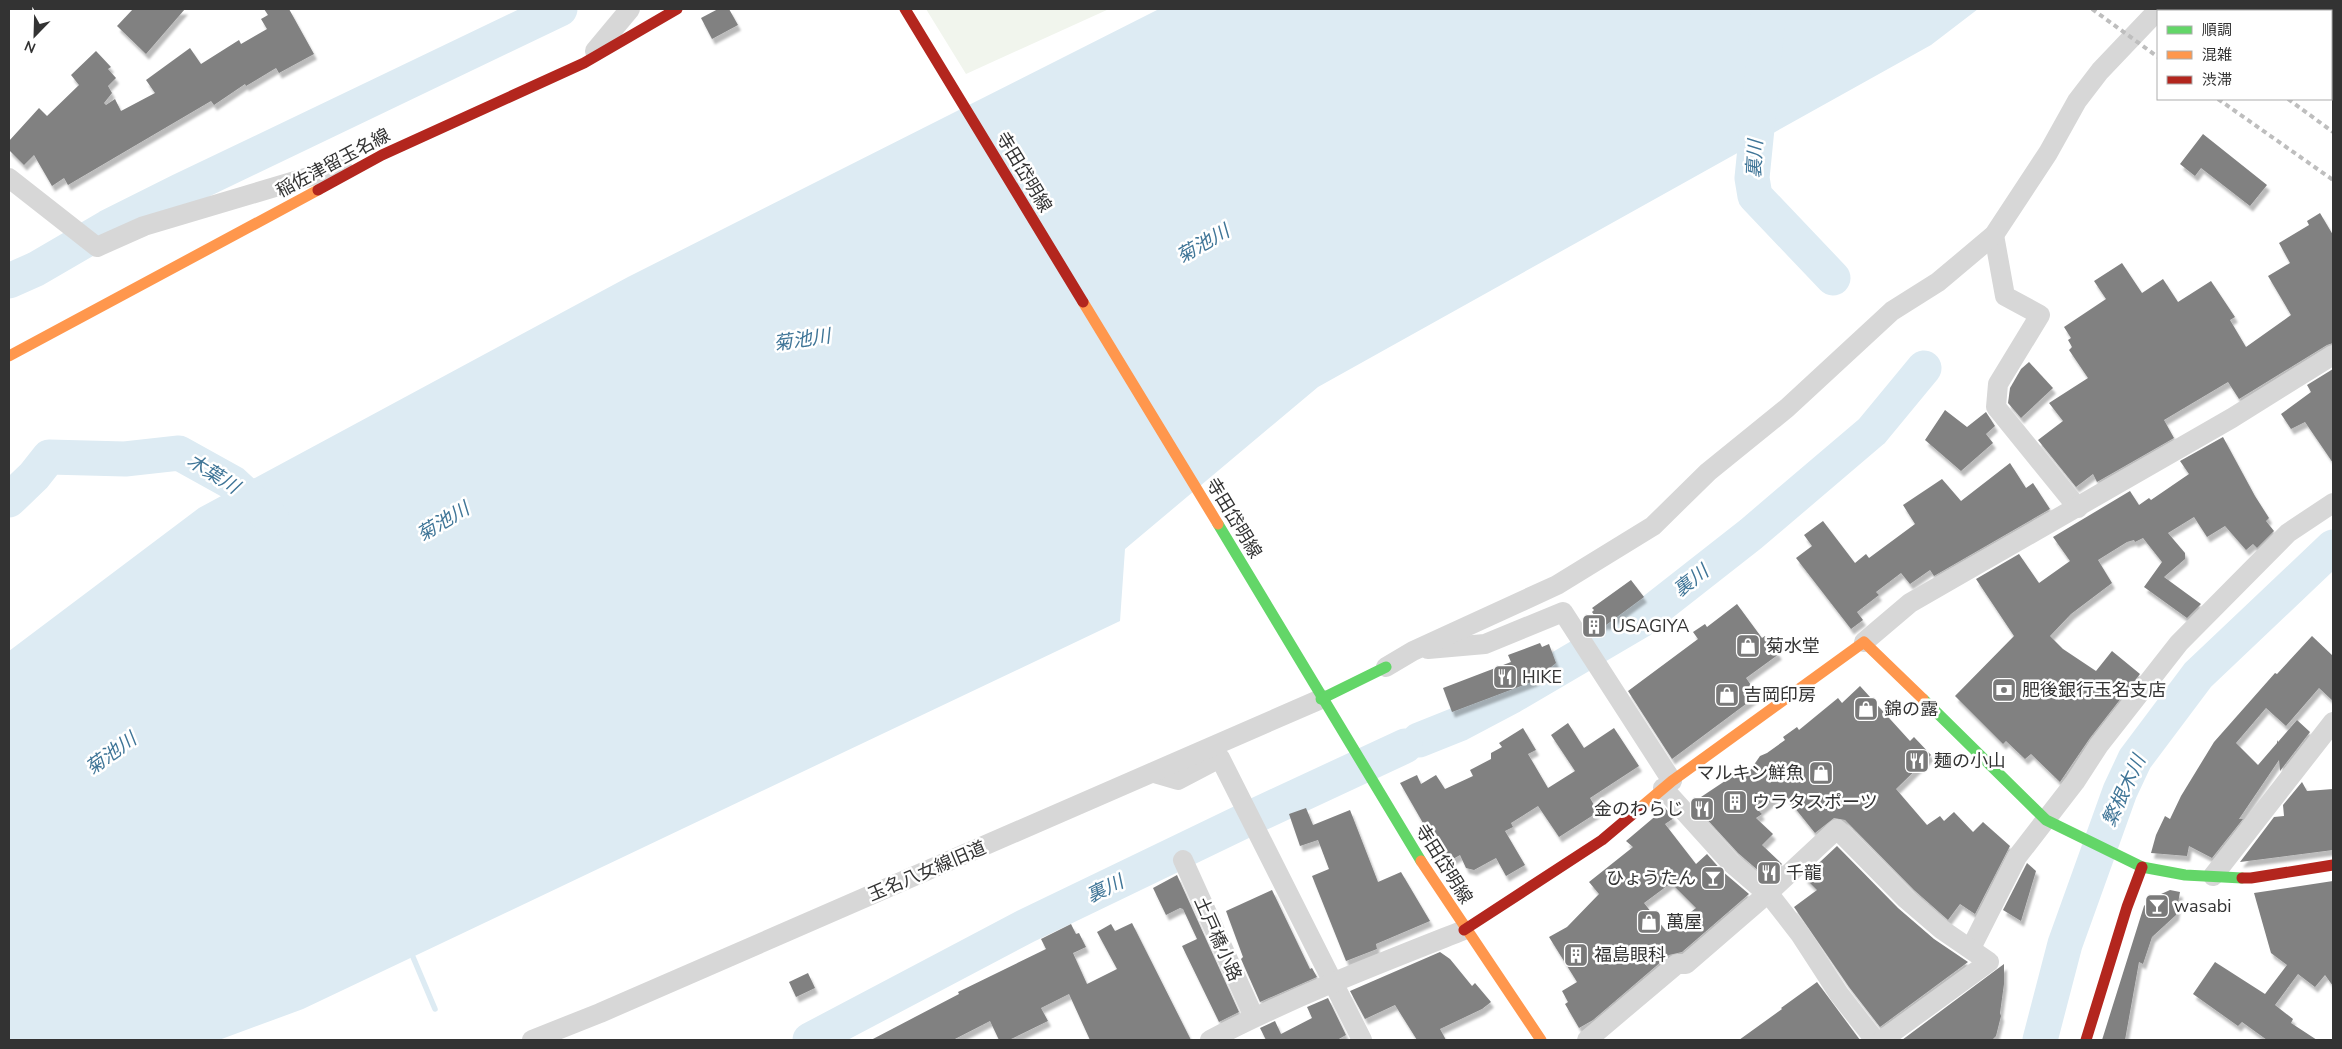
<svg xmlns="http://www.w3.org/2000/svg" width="2342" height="1049" font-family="'Nunito Sans','Noto Sans JP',sans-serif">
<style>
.green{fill:#f1f5ed}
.water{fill:#ddebf3}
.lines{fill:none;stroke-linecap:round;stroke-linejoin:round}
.stream{stroke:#ddebf3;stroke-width:5.5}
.river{stroke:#ddebf3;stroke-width:35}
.building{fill:#818181;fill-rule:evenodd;filter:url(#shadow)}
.street{stroke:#d7d7d7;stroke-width:20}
.fast{stroke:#63d668;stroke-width:11}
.slow{stroke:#ff974d;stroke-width:11}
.jam{stroke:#b3261e;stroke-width:11}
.rail{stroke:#bebebe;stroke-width:4;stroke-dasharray:5 4;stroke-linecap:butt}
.labels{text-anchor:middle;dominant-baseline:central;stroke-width:5;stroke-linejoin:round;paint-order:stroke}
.street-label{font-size:18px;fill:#333;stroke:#fff}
.poi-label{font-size:18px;fill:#333;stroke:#fff;text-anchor:start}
.water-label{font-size:19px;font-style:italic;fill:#3f7597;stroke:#fff}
</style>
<defs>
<filter id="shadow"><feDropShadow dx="3" dy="5.5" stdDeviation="1" flood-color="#0004"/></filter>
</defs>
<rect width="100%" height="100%" fill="#fff"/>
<polygon class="green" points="926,9 1109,9 966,74"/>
<polygon class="water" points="1159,9 1978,9 1931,45 1318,387 1125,549 1120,621 303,1009 219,1040 9,1040 9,651 199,508 628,277"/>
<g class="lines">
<polyline class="stream" points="413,957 435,1009"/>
<g class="river">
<polyline points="1769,9 1752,178 1755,196 1833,278"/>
<polyline points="9,281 36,269 108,227 180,191 560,9"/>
<polyline points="9,500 34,476 49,457 125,459 179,453 233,483 272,519"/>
<polyline points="1419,740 1459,724 1512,696 1640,621 1751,534 1872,431 1924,368"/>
<polyline points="810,1040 1026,926 1246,820 1405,746"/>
<polyline points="2040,1040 2065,944 2120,791 2135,759 2198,675 2333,547"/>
</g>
</g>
<g class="building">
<polygon points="133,9 185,9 146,54 117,26"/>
<polygon points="264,9 289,9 314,54 279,73 276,68 246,86 245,84 214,105 211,101 68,185 64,178 52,186 34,155 24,165 9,150 9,141 39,108 47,116 79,85 71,75 96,51 111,67 108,69 116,78 108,86 112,93 104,103 106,105 115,99 121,111 155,93 146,80 190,48 201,64 239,40 241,44 267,29 261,19 268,15"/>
<polygon points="718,9 729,9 738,25 712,39 701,18"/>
<polygon points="2203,134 2267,185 2250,206 2201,168 2195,176 2180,164"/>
<polygon points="2320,213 2333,235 2333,343 2327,345 2239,399 2228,382 2164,420 2174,438 2097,482 2093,474 2076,487 2038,440 2063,421 2049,403 2088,378 2069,350 2072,347 2068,340 2071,338 2064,327 2106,299 2094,281 2122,263 2142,293 2163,279 2178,302 2211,281 2235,317 2230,320 2246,347 2291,315 2268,276 2290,263 2279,243 2309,225 2307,221"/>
<polygon points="2029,362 2053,388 2021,418 2008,403 2010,388 2021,369"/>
<polygon points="2333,369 2333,463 2305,422 2291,429 2281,414 2311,392 2307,385"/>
<polygon points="1945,410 1967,427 1986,412 1995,426 1986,434 1993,443 1961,471 1925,440"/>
<polygon points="2223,437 2255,496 2269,518 2266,521 2274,531 2257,548 2253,544 2246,550 2225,526 2207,537 2194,517 2168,533 2185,553 2185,559 2164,577 2201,604 2187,618 2144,587 2162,562 2143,538 2135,542 2134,540 2127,542 2098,560 2112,583 2071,614 2050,636 2063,649 2096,671 2112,651 2140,674 2090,738 2060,782 2031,754 2025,759 2006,741 2003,744 1955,696 2014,636 1976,579 2019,554 2039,583 2070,561 2053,537 2130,491 2139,505 2149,498 2151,500 2189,474 2180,461"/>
<polygon points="2010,463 2026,488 2033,483 2050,509 1934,576 1930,570 1910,584 1901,573 1876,592 1879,595 1857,612 1863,620 1851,629 1796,558 1812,546 1804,535 1823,521 1855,563 1866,554 1869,558 1915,524 1903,505 1942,479 1961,501"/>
<polygon points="1631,580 1644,597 1606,625 1605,623 1602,626 1592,612 1594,610 1592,608"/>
<polygon points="1737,604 1762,638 1765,636 1779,654 1746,678 1758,695 1672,759 1628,691 1698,639 1693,632 1705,624 1707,627"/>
<polygon points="2312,636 2333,656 2333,701 2319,688 2286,726 2266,708 2236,743 2258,765 2277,743 2277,740 2278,742 2297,720 2310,732 2280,771 2279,760 2239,819 2243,819 2212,858 2189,846 2187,856 2151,853 2156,835 2165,816 2170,819 2181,796 2214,742 2275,673 2277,674"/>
<polygon points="1540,643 1542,647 1549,644 1556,663 1534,681 1452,712 1443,688 1511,662 1508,655"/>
<polygon points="1860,686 1910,741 1914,737 1931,755 1896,789 1927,825 1940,816 1944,821 1954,812 1973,832 1983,822 2010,846 1975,914 1960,904 1948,920 1914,890 1845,820 1834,818 1815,833 1782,792 1759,811 1762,814 1756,818 1773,834 1762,845 1782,864 1767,878 1738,853 1692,803 1743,769 1747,775 1760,756 1767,753 1785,740 1783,737 1797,727 1799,730 1838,698 1842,703"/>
<polygon points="1568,723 1584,748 1614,728 1639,766 1590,798 1598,812 1559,837 1538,806 1511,823 1513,827 1505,831 1525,865 1506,876 1496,858 1474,870 1466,868 1460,855 1446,863 1400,783 1417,775 1421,784 1436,775 1445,789 1473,776 1470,770 1491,759 1491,753 1502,747 1499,743 1523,728 1536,750 1528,754 1548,788 1575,771 1551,735"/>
<polygon points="2302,782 2307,791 2333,789 2333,850 2240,862 2274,817 2284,816 2283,805"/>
<polygon points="1306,808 1313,825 1350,810 1378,882 1401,872 1430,921 1376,944 1377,949 1346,961 1312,876 1329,869 1318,840 1300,846 1289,814"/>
<path d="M 1665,808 L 1674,818 L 1665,824 L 1696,864 L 1707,854 L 1722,871 L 1749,894 L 1682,952 L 1669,955 L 1593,1020 L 1579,1028 L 1565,1004 L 1568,1002 L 1562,991 L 1577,982 L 1549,937 L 1567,927 L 1599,894 L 1589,882 L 1633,847 L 1626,841 ZM 1671,883 L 1696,908 L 1666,931 L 1644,903 Z"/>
<polygon points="1837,846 1898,908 1934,939 1968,962 1880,1027 1849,987 1794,907 1817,890 1804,877"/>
<polygon points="2027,863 2036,871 2021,921 2003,910"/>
<polygon points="1177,875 1239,1012 1219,1022 1182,946 1197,939 1183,909 1180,908 1166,915 1153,888"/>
<polygon points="2333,881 2333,986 2325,975 2315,987 2298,974 2275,1005 2293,1019 2291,1023 2317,1040 2267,1040 2242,1022 2238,1026 2193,994 2215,962 2265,994 2287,965 2271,953 2254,893"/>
<polygon points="1272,890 1310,969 1312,968 1317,977 1260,1002 1241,959 1243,957 1226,911"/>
<polygon points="2170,890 2180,892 2176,915 2152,937 2143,964 2139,962 2125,1040 2102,1040 2144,906 2150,899"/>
<polygon points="1132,923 1191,1040 1090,1040 1069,994 1041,1008 1048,1021 1009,1040 999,1040 990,1021 953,1040 871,1040 959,994 958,992 1046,949 1041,939 1071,924 1076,934 1079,933 1086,947 1073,953 1087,984 1117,969 1097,932 1111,924 1115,931"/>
<polygon points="1440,952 1450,959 1472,986 1475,983 1491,1002 1482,1009 1440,1029 1446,1040 1417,1040 1395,1005 1365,1019 1350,991"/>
<polygon points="2004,964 2004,984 2000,1013 2001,1016 1996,1036 1992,1040 1902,1040"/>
<polygon points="808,973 815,988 796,997 789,982"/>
<polygon points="1817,982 1860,1040 1739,1040 1782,1009 1781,1008"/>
<polygon points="1328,998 1346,1035 1337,1040 1266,1040 1260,1028 1275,1021 1281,1034 1312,1018 1307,1007"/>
</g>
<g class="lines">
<g class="street">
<polyline points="2331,21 2333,25"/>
<polyline points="595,51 630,9"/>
<polyline points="9,178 97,247 144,226 342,167"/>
<polyline points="1994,235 2005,296 2040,315 1998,384 1996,407 2078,508"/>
<polyline points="1864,642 1910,603 2232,418 2333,355"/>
<polyline points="1428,649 1485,644 1563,612 1672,781"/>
<polyline points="1386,667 1413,651 1557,585 1653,526 1708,472 1787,408 1892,311 1938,282 1994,235 2048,153 2077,101 2100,71 2159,9"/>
<polyline points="1154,773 1178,780 1220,758 1362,1040"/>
<polyline points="1663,788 1730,862 1772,898 1800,934 1839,994 1875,1040"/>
<polyline points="1183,860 1254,1017"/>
<polyline points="2213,876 2333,722"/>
<polyline points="1971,948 2017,857 2075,782 2099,745 2179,643 2288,533 2333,503"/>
<polyline points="532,1040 600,1013 1321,699"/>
<path d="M 1210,1040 C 1292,997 1378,964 1464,930"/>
<polyline points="1587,1040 1677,964 1686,964 1767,894 1837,829 1906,899 1941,929 1989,962 1882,1040"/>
</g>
<g class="fast">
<polyline points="1218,524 1421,861"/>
<polyline points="1321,699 1386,667"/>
<polyline points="1923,699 2046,820 2142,867 2185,875 2242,878"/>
</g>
<g class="slow">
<polyline points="1083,302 1218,524"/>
<polyline points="9,356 318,190"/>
<polyline points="1640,808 1672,781 1864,642 1923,699"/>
<polyline points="1421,861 1541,1040"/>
</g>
<g class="jam">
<polyline points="905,9 1083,302"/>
<polyline points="318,190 382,155 584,63 677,9"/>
<polyline points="2242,878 2251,878 2333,865"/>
<polyline points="1464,930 1602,840 1640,808"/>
<polyline points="2086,1040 2127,907 2142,867"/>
</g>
<g class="rail">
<polyline points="2092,9 2158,57"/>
<polyline points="2163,9 2166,11"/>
<polyline points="2218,99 2333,180"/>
<polyline points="2288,99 2333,132"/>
</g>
</g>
<defs>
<symbol id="building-square" viewBox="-11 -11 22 22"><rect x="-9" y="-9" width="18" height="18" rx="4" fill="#7a7a7a" stroke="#fff"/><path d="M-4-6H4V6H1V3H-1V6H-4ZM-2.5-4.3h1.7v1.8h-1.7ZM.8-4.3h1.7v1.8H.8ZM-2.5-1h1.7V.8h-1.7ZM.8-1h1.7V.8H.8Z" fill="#fff"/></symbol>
<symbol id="shop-square" viewBox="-11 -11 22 22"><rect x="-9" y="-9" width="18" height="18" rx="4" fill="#7a7a7a" stroke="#fff"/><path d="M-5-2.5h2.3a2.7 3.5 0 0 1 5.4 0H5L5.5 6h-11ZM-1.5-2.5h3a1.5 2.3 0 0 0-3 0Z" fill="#fff"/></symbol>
<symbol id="restaurant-square" viewBox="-11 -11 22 22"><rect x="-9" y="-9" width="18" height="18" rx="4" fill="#7a7a7a" stroke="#fff"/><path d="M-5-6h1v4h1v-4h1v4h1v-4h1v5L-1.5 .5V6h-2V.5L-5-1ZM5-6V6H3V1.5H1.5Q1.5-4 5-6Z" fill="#fff"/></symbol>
<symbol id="bank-square" viewBox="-11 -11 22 22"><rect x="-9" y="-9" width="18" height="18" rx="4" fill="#7a7a7a" stroke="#fff"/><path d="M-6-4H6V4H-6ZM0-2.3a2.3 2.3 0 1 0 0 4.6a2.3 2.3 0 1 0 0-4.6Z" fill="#fff"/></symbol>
<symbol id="bar-square" viewBox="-11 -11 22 22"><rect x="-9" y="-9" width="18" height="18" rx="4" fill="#7a7a7a" stroke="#fff"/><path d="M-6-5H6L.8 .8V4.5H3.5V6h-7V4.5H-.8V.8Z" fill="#fff"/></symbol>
</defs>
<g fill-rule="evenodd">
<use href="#building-square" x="1580" y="612" width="28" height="28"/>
<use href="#shop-square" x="1734" y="632" width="28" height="28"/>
<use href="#restaurant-square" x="1491" y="663" width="28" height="28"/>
<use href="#bank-square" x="1990" y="676" width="28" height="28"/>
<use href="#shop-square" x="1713" y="681" width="28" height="28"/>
<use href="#shop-square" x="1852" y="695" width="28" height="28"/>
<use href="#restaurant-square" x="1903" y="747" width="28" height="28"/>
<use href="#shop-square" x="1807" y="759" width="28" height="28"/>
<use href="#building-square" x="1721" y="788" width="28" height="28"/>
<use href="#restaurant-square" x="1688" y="795" width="28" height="28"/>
<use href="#restaurant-square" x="1755" y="859" width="28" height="28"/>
<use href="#bar-square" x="1699" y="864" width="28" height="28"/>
<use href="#bar-square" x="2143" y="892" width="28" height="28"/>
<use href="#shop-square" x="1635" y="908" width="28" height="28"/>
<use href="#building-square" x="1562" y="941" width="28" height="28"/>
</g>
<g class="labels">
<g class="street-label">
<text transform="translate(333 163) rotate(-28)">稲佐津留玉名線</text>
<text transform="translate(1024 172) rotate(59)">寺田岱明線</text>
<text transform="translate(1234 518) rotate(59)">寺田岱明線</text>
<text transform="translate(1444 864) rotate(58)">寺田岱明線</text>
<text transform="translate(927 871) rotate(-23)">玉名八女線旧道</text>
<text transform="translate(1218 939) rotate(66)">土戸橋小路</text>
</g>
<g class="poi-label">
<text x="1612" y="626">USAGIYA</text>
<text x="1766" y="646">菊水堂</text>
<text x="1522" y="677">HIKE</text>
<text x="2022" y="690">肥後銀行玉名支店</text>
<text x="1744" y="695">吉岡印房</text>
<text x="1884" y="709">錦の露</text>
<text x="1934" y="761">麺の小山</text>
<text x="1804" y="773" text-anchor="end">マルキン鮮魚</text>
<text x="1752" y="802">ウラタスポーツ</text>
<text x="1684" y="809" text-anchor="end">金のわらじ</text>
<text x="1786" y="873">千龍</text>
<text x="1696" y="878" text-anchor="end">ひょうたん</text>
<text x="2174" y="906">wasabi</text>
<text x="1666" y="922">萬屋</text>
<text x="1594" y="955">福島眼科</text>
</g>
<g class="water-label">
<text transform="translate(1755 159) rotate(-87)">裏川</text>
<text transform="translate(1203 244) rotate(-30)">菊池川</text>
<text transform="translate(802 340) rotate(-8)">菊池川</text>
<text transform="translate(213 474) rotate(32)">木葉川</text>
<text transform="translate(443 522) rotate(-31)">菊池川</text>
<text transform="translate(1691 581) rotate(-38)">裏川</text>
<text transform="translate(111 754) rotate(-36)">菊池川</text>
<text transform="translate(2124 791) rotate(-65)">繁根木川</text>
<text transform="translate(1105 889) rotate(-26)">裏川</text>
</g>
</g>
<rect width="2342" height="1049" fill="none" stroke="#333333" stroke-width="20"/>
<rect x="2157" y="10" width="175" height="90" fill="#ffffff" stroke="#adadad"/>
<rect x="2167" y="26" width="25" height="8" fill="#63d668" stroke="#adadad"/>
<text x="2202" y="35" font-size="15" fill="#333333">順調</text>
<rect x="2167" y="51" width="25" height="8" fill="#ff974d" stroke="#adadad"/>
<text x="2202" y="60" font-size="15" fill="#333333">混雑</text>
<rect x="2167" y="76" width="25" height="8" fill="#b3261e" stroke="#adadad"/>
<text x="2202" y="85" font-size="15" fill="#333333">渋滞</text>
<g transform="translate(35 35) rotate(203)" stroke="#ffffff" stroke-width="4" paint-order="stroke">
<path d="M0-4L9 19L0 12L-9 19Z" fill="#333333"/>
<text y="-8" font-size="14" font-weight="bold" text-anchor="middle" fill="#333333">N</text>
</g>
</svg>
